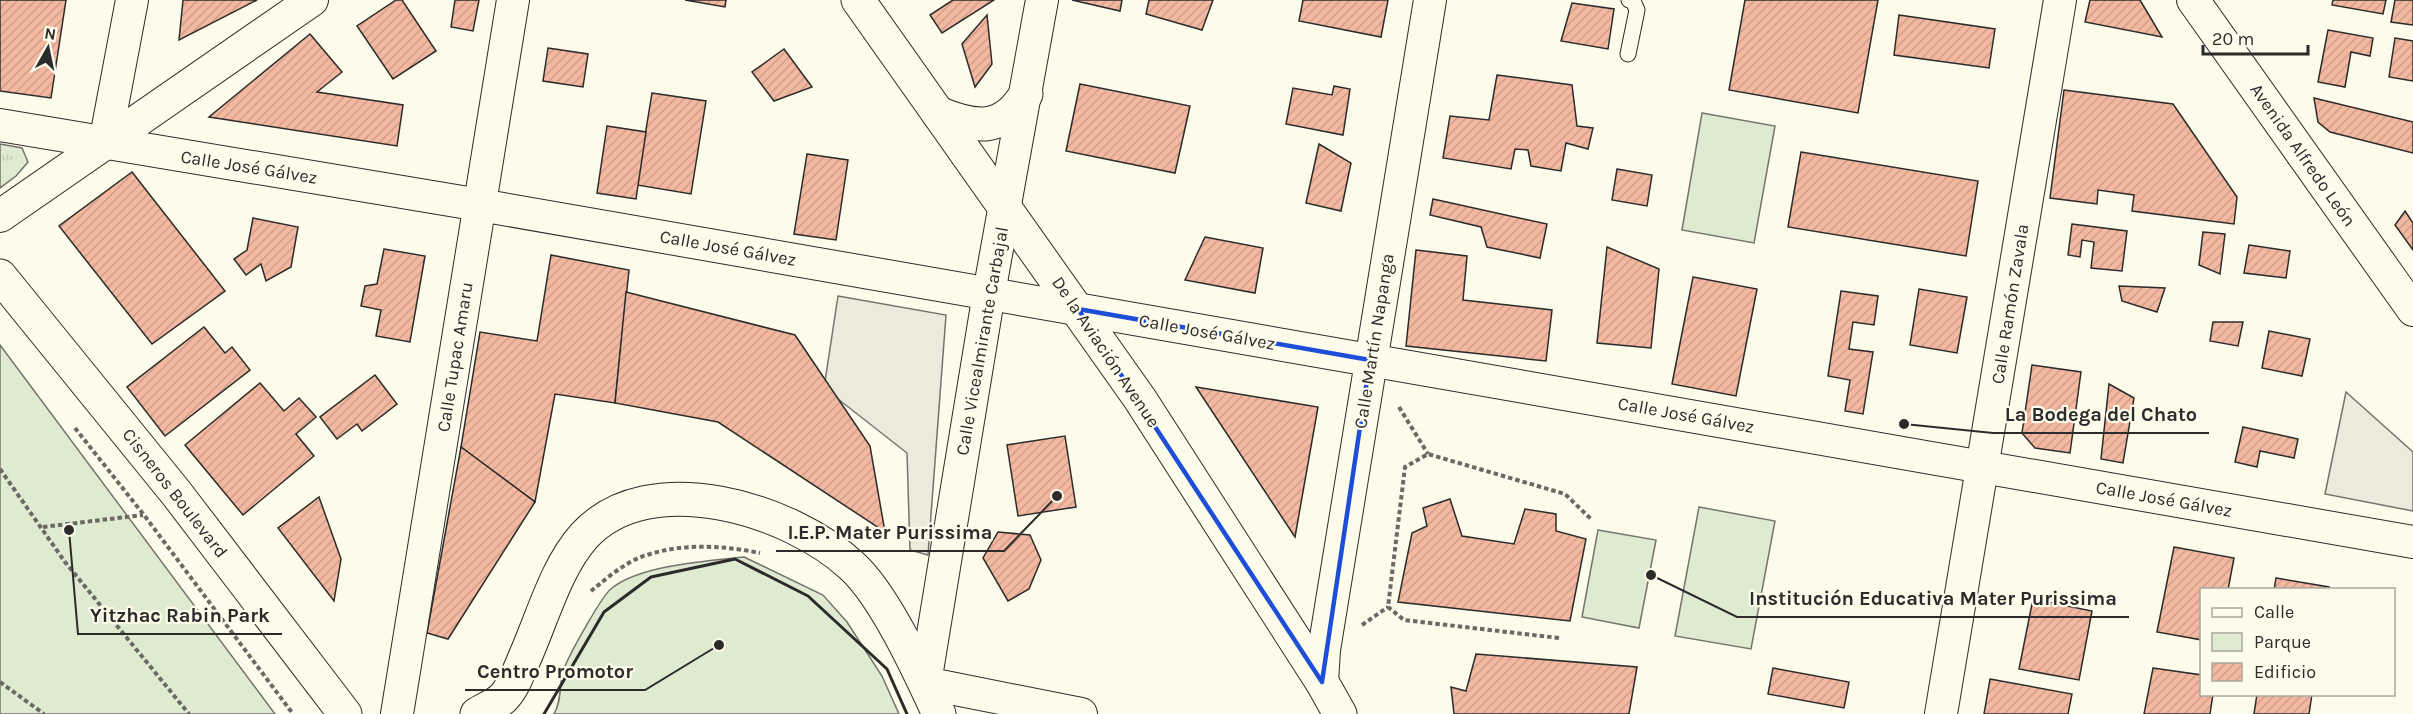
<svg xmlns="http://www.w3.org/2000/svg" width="2413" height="714" font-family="Karla,sans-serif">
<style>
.grass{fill:url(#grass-tufts);stroke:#74746e;stroke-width:1.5}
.park{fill:#deebd1;stroke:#74746e;stroke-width:1.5}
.parking{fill:#eceadb;stroke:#74746e;stroke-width:1.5}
.building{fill:url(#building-hatch);stroke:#2b2b2b;stroke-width:1.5}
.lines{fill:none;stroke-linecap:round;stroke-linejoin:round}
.lane-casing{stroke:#2b2b2b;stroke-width:17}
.street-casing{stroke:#2b2b2b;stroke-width:34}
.secondary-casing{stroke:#2b2b2b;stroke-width:35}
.path{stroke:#6a6964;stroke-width:4;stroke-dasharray:4.5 3;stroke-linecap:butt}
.lane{stroke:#fdfbea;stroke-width:15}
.street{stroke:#fdfbea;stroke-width:32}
.secondary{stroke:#fdfbea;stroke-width:33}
.wall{stroke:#2b2b2b;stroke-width:3}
.marked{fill:none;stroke:#1d4ed8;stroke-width:4.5;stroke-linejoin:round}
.labels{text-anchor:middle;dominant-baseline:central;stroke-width:4.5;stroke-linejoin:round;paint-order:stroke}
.street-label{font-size:18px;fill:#2b2b2b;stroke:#fdfbea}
.leader{fill:none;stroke:#2b2b2b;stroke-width:2}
.callout-dot{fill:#2b2b2b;stroke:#fdfbea;stroke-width:2}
.callout-label{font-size:20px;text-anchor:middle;font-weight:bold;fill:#2b2b2b;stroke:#fdfbea;stroke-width:4.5;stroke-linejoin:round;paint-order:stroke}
</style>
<defs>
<pattern id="grass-tufts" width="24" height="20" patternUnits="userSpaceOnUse" patternTransform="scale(1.5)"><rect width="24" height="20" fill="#deebd1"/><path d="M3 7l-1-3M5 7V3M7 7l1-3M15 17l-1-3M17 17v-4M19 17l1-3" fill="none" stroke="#bfcab4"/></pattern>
<pattern id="building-hatch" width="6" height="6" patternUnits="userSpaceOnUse" patternTransform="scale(1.5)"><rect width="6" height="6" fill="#f2b8a0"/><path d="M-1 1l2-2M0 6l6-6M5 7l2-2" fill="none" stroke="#d09e8a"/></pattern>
</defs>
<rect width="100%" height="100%" fill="#fdfbea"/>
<polygon class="grass" points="0,144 22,148 28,162 16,176 0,188"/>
<g class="park">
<polygon points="1702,113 1775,126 1754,243 1682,230"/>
<polygon points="0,345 275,714 0,714"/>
<polygon points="1699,507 1775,521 1751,649 1675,636"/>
<polygon points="1598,530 1656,540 1639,628 1582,617"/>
<path d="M 744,557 L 823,595 L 847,622 L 882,676 L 899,714 L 554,714 C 563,699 558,681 565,666 C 571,652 602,595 612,588 C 641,565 708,561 744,557 Z"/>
</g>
<g class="parking">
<polygon points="838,296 946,315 928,555 910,550 907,453 824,388"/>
<polygon points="2346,392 2413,452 2413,511 2325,494"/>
</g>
<g class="building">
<polygon points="0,0 66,0 51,98 0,91"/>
<polygon points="183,0 257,0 179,40"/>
<polygon points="396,0 402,0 436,51 393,79 357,26"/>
<polygon points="455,0 479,0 473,31 451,27"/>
<polygon points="685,0 726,0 725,7"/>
<polygon points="953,0 994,0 942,33 930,15"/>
<polygon points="1072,0 1122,0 1120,11"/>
<polygon points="1149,0 1213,0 1202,30 1146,14"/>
<polygon points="1303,0 1388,0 1381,37 1299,21"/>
<polygon points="1745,0 1878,0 1858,113 1729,90"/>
<polygon points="2090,0 2140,0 2162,37 2085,22"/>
<polygon points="2333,0 2386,0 2383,14 2332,5"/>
<polygon points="2395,0 2413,0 2413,25 2391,22"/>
<polygon points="1572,3 1614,9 1608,49 1561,41"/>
<polygon points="987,15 992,64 975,87 962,44"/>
<polygon points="1899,15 1995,29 1989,68 1894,55"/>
<polygon points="2328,30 2373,38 2370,56 2351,52 2345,87 2318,82"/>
<polygon points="310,34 342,72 317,92 403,105 397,146 209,117"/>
<polygon points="2395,38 2413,41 2413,81 2389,77"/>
<polygon points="548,48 588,54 583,87 543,81"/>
<polygon points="784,49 812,87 774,101 752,72"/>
<polygon points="1497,75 1572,85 1577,126 1593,128 1588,149 1566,143 1561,171 1531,166 1528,150 1515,149 1511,169 1443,158 1450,116 1489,120"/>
<polygon points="1080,84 1190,106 1175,173 1066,151"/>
<polygon points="1334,86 1350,89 1343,135 1286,124 1293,88 1332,95"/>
<polygon points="2064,90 2173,104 2237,197 2234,224 2132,211 2134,195 2098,190 2097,204 2050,198"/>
<polygon points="652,93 706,101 691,194 637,185"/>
<polygon points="2314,98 2413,122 2413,153 2330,132 2318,122"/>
<polygon points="607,126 646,132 636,199 597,193"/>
<polygon points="1319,144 1351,163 1341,211 1306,203"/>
<polygon points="1801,152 1978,181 1966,256 1788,227"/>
<polygon points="807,154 848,160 836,240 794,234"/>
<polygon points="1617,169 1652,175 1647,206 1612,200"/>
<polygon points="132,172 225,291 152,344 59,226"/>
<polygon points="1433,199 1547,224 1540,258 1487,247 1481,227 1430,215"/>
<polygon points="2405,211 2413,223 2413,250 2395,225"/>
<polygon points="253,218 298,227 291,267 266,281 261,264 246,275 234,259 247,250"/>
<polygon points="2072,224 2127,231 2122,271 2091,268 2094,242 2082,240 2080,257 2068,255"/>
<polygon points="2203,232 2225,234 2220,274 2199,265"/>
<polygon points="1205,237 1263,248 1255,293 1185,280"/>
<polygon points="2249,245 2290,251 2286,278 2244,273"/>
<polygon points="1607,247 1659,269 1651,348 1597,343"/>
<polygon points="384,249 425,256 410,342 376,336 381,310 361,306 365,286 377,284"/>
<polygon points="1416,250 1467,256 1463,300 1552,310 1546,361 1406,346"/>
<polygon points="551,255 629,270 615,403 555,394 535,502 461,447 480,332 537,341"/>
<polygon points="1693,277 1757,289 1736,396 1672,384"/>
<polygon points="2119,286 2165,288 2157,312 2122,301"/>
<polygon points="1919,289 1967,297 1957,353 1910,345"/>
<polygon points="1841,291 1878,296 1874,325 1853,322 1849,349 1873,352 1863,414 1845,411 1850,380 1828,376"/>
<polygon points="626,292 795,335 870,446 885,532 718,422 615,403"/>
<polygon points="2213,322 2243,322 2238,346 2210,341"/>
<polygon points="204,327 225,353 232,347 250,370 165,436 127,387"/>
<polygon points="2269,331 2310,339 2302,376 2262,368"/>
<polygon points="2032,365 2081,372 2070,453 2035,448 2022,433"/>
<polygon points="375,375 397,404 362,431 357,424 337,439 320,417"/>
<polygon points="260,383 284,411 299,398 316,417 296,434 314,456 243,515 185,445"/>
<polygon points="2109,384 2134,398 2123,463 2101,459"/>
<polygon points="1196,387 1318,407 1295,537"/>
<polygon points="2243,427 2298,439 2294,458 2260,451 2257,467 2235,462"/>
<polygon points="1065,436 1076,507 1018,516 1007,445"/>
<polygon points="461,447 535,502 448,639 427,633"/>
<polygon points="319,497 341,559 334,601 278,528"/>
<polygon points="1450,499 1462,536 1514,544 1525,509 1556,514 1556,531 1586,539 1570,621 1398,602 1412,533 1427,526 1423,508"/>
<polygon points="998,532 1030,535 1041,560 1029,589 1008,601 983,558"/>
<polygon points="2174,547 2234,558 2228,590 2202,590 2202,640 2157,632"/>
<polygon points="2276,578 2329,587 2329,590 2274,590"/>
<polygon points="2033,599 2092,611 2079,680 2019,669"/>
<polygon points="1476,654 1637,667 1629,714 1454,714 1451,687 1466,691"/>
<polygon points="1773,668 1849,682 1844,708 1768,694"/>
<polygon points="2153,668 2202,675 2202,694 2213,694 2210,714 2144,714"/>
<polygon points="1990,679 2072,694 2068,714 1984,714"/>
<polygon points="2257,694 2312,694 2309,714 2254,714"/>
</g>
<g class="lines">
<defs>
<polyline id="lane" points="1628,54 1637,10 1633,1 1629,0"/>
<g id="street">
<polyline points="1042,0 989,293 925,683 1081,714"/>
<polyline points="2193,0 2413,310"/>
<polyline points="0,125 480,205 2413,542"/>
<polyline points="105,143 132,0"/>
<polyline points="0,216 312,0"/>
<polyline points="1322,682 1324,650 1430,0"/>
<polyline points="397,714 513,0"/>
<polyline points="1941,714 2060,0"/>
</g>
<g id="secondary">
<polyline points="858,0 1140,399 1322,682 1340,714"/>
<path d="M 938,113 C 974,128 1003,133 1026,94"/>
<polyline points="0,276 177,494 345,714"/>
<path d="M 477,714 C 485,709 498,704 504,697 C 514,686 519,671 525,657 C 542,619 556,567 584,536 C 649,465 791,509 852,566 C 885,596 920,673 939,714"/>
</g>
</defs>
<use href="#lane" class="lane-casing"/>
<use href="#street" class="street-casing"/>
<use href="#secondary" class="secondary-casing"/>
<g class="path">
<polyline points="1399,407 1428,454"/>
<polyline points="75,428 144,515 293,714"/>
<polyline points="0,469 65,562 189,714"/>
<polyline points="43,527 143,515"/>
<path d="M 591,591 C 606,579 623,564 641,557 C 679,543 721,545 760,553"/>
<polyline points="1362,625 1388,607"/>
<polyline points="1559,638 1404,620 1388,607 1405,467 1428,454 1565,494 1592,520"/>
<polyline points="0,682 44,714"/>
</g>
<use href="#lane" class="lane"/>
<use href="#street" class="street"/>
<use href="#secondary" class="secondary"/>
<polyline class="wall" points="544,714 604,612 651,577 735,559 808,596 887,669 907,714"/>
</g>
<path class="marked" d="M 1078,309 L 1370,360 L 1322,682 Z"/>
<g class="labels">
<g class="street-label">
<text transform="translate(2303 155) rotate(55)">Avenida Alfredo León</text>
<text transform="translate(249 167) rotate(9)">Calle José Gálvez</text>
<text transform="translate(728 248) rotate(10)">Calle José Gálvez</text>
<text transform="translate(2010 304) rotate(-81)">Calle Ramón Zavala</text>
<text transform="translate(1207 332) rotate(10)">Calle José Gálvez</text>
<text transform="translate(982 341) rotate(-80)">Calle Vicealmirante Carbajal</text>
<text transform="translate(1374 341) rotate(-81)">Calle Martín Napanga</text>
<text transform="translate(1106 352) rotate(56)">De la Aviación Avenue</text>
<text transform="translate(455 357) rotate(-81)">Calle Tupac Amaru</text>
<text transform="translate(1686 415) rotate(10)">Calle José Gálvez</text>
<text transform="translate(175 493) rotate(52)">Cisneros Boulevard</text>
<text transform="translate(2164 499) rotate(10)">Calle José Gálvez</text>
</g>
</g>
<path class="leader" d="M1904 424L1993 433H2209M1057 496L1004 551H776M1651 575L1737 617H2129M69 530L78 634H282M719 645L645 690H465"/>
<g class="callout-dot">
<circle cx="1904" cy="424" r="6"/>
<circle cx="1057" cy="496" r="6"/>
<circle cx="1651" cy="575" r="6"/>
<circle cx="69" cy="530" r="6"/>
<circle cx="719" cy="645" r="6"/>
</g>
<g class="callout-label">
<text x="2101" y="421">La Bodega del Chato</text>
<text x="890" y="539">I.E.P. Mater Purissima</text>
<text x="1933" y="605">Institución Educativa Mater Purissima</text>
<text x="180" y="622">Yitzhac Rabin Park</text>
<text x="555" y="678">Centro Promotor</text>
</g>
<rect x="2200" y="588" width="195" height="108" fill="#fdfbea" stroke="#a9a89e" stroke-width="1.5"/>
<rect x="2212" y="608" width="30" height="9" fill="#fdfbea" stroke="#a9a89e" stroke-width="1.5"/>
<text x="2254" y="618" font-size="18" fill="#2b2b2b">Calle</text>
<rect x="2212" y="633" width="30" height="18" fill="#deebd1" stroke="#a9a89e" stroke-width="1.5"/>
<text x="2254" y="648" font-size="18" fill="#2b2b2b">Parque</text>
<rect x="2212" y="663" width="30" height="18" fill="url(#building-hatch)" stroke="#a9a89e" stroke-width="1.5"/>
<text x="2254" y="678" font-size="18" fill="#2b2b2b">Edificio</text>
<g transform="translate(48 48) rotate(9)" stroke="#fdfbea" stroke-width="4.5" paint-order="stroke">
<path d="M0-4.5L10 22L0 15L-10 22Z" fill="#2b2b2b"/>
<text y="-9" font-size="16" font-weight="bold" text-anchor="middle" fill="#2b2b2b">N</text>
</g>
<path d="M2203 45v9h105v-9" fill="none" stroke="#2b2b2b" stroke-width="3"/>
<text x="2212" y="45" font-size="18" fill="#2b2b2b" stroke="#fdfbea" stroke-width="4.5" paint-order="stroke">20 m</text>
</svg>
